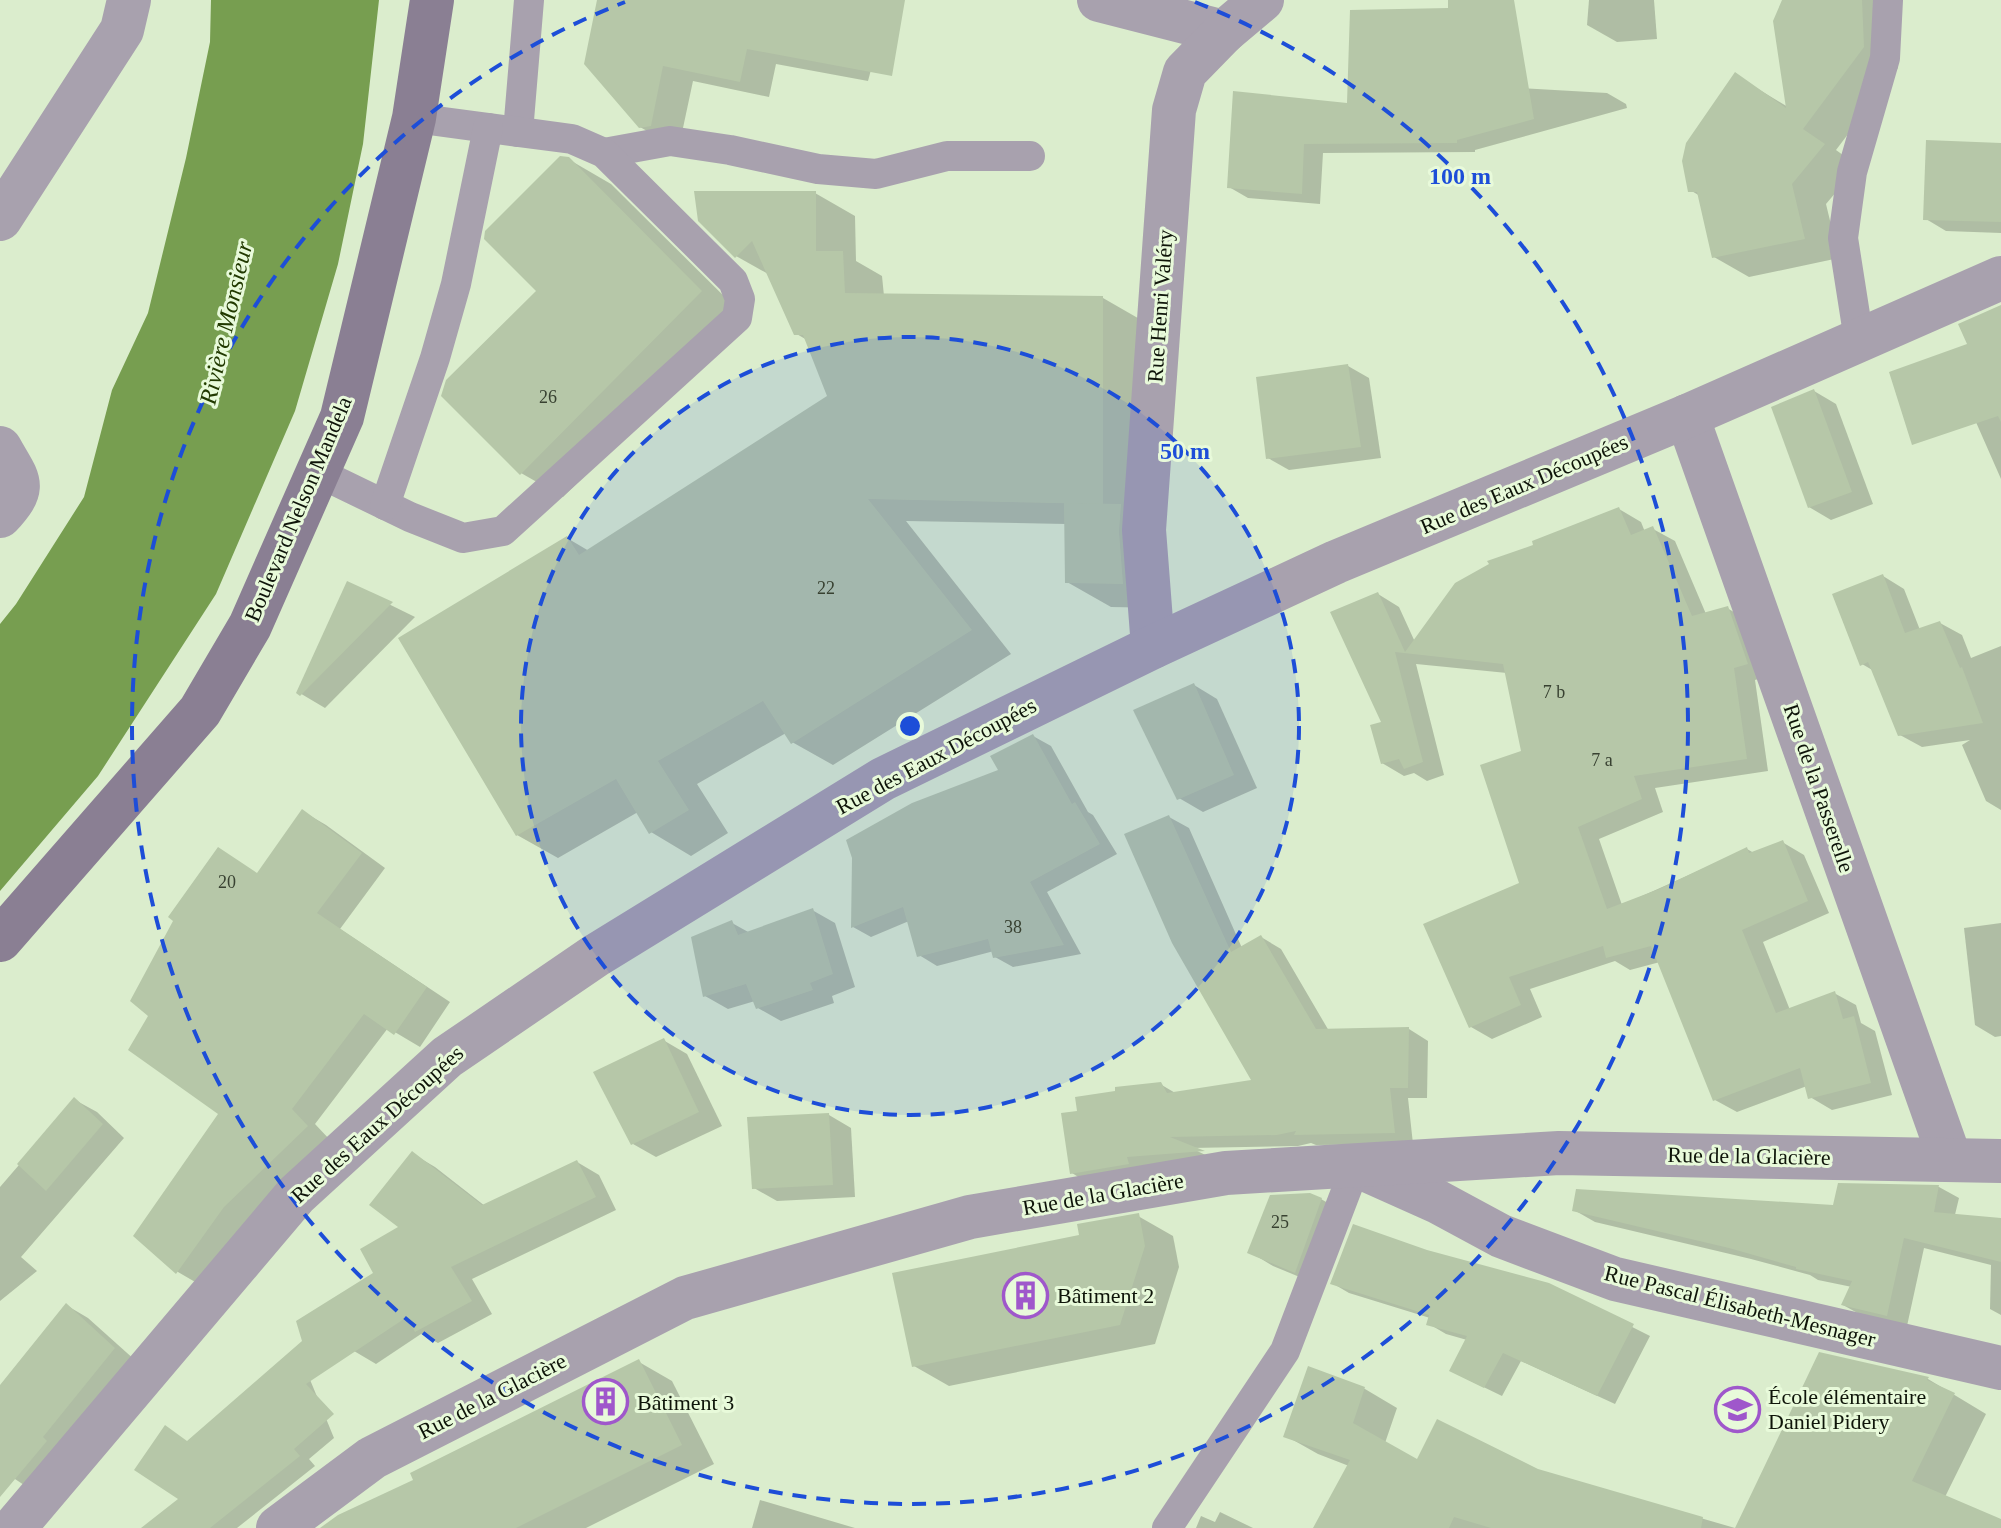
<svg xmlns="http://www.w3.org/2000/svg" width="2001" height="1528" font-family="Georgia,serif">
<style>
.water{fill:#779e50}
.shadow{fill:#0003}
.building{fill:#b6c7a8}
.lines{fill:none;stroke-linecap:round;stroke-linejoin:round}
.lane{stroke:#a8a1ae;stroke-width:30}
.street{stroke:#a8a1ae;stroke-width:44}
.secondary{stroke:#8a7f93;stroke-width:44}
.ring{fill:none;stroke:#1d4ed8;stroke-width:4;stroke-dasharray:14 10}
.labels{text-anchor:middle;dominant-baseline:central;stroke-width:6;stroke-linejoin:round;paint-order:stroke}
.number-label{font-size:18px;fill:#384131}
.street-label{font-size:22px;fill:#0e1409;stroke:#e8fada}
.poi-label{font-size:22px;fill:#0e1409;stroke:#e8fada;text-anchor:start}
.water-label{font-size:24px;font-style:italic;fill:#213900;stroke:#e8fada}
.centre{fill:#1d4ed8;stroke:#e8fada;stroke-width:4}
.ring-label{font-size:24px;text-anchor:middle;font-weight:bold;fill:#1d4ed8;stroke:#e8fada;stroke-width:6;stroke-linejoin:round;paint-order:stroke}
</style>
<rect width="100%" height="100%" fill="#dbedcd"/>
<polygon class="water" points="211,0 379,0 363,144 338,264 295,411 216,594 98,776 0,891 0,624 16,604 84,497 112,390 148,313 186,158 210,42"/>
<g class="shadow">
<polygon points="599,0 870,0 887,10 868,81 776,64 769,97 693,81 680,142 670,144 640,127"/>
<polygon points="1589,0 1654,0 1657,39 1617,42 1587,25"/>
<polygon points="1789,0 1896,0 1898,68 1836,150 1858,166 1826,204 1839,258 1749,277 1714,257 1700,196 1690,190 1735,75 1788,107"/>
<polygon points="1350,78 1607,93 1626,104 1627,108 1475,150 1475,152 1323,153 1320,204 1248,198 1229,187 1349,105"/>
<polygon points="2001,145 2001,233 1946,231 1926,219"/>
<polygon points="568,159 611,184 744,316 563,497 521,473"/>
<polygon points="815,193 855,216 856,261 882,276 884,296 1103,298 1143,321 1167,608 1111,607 1067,582 1066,524 906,521 1011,654 833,765 792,742 786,733 697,784 728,833 691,856 651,832 638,812 558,858 517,835 567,538 589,551 830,396 807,340 795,333 770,275 736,256 700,220"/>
<polygon points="2001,306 2001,479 1946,354 1969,346"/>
<polygon points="1348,366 1369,378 1381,458 1289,470 1268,458"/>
<polygon points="1814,391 1836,404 1873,504 1831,520 1809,507"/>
<polygon points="1619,509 1641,522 1645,532 1653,529 1675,541 1706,614 1727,608 1749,621 1769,676 1755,680 1768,771 1655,788 1663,812 1599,839 1622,905 1747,849 1754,853 1782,842 1804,855 1829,913 1763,942 1790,1010 1834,993 1856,1005 1861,1023 1875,1031 1892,1095 1832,1110 1810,1097 1807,1086 1737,1112 1715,1100 1660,962 1630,970 1615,961 1530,989 1542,1017 1492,1039 1471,1027 1521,884 1523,753 1507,673 1416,664 1444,775 1427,781 1414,773 1404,776 1382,763 1384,723 1378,594 1399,607 1415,642 1536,546"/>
<polygon points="1883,576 1904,589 1920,630 1940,623 1962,635 1971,658 2001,646 2001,810 1986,801 1962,745 1970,740 1922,747 1900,735 1874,671 1862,664"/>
<polygon points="348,584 415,617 325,708 298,692"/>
<polygon points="1194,685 1217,699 1257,788 1203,812 1179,798"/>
<polygon points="1033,736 1051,746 1088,812 1093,815 1117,854 1047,892 1081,954 1013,967 995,957 994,951 937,966 919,955 909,921 871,937 853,927 854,858 1001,771"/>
<polygon points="302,811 326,825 385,868 340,929 450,1002 420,1047 388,1028 315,1124 331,1141 202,1286 178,1272 136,1236 221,1114 259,874"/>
<polygon points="1169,817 1189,828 1242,948 1261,937 1281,949 1329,1031 1409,1029 1428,1041 1427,1098 1408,1098 1413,1144 1316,1145 1311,1143 1298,1146 1191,1148 1220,1162 1091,1185 1072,1173 1080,1113 1160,1084 1177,1094 1254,1081"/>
<polygon points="812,910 835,923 855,987 832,996 834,1003 781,1021 758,1008 755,1001 728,1009 705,996 732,923 750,933"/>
<polygon points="2001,923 2001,1036 1995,1037 1975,1025 1964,928"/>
<polygon points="663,1040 687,1054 722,1126 656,1157 633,1144"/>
<polygon points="75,1100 97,1112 124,1138 21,1257 37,1271 0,1301 0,1187"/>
<polygon points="829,1115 851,1128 855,1197 777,1201 754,1188"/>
<polygon points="413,1154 435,1167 485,1206 577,1162 599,1175 616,1210 472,1279 492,1314 438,1343 421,1334 376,1364 354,1351 376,1273 402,1228"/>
<polygon points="1839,1185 1939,1187 1959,1198 1953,1223 2001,1220 2001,1315 1990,1309 1991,1265 1924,1248 1907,1326 1863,1316 1843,1305 1852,1287 1818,1280 1810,1275 1751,1259 1595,1222 1574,1210 1835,1207"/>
<polygon points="1321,1199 1345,1213 1319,1285 1273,1266 1250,1252"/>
<polygon points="1138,1216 1173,1236 1179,1267 1155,1344 949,1386 914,1366 1081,1236"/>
<polygon points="1426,1252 1549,1285 1650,1336 1615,1404 1521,1361 1502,1396 1469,1380 1467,1340 1446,1334 1429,1324 1430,1318 1349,1293 1332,1283"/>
<polygon points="66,1305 88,1318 136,1361 36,1493 0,1469 0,1388"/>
<polygon points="1820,1354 1928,1379 1986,1414 1945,1497 2001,1523 2001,1528 1737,1528"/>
<polygon points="639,1362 672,1381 714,1464 586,1528 444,1528"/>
<polygon points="304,1365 334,1438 309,1459 315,1466 237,1528 144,1528 182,1499 189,1443"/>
<polygon points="1309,1368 1365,1389 1397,1408 1385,1443 1418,1462 1538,1471 1735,1528 1316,1528 1349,1466 1318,1454 1286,1436"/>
<polygon points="760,1500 855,1528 752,1528"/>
<polygon points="1220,1512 1253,1528 1196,1528 1201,1516 1215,1522"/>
</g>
<g class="building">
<polygon points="597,0 905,0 892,76 747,49 740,82 663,66 651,126 639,128 584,64"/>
<polygon points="1448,0 1514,0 1534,119 1457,140 1457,143 1304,144 1302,194 1227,188 1233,91 1347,103 1350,10 1448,8"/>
<polygon points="1782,0 1862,0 1864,47 1803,129 1825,144 1792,184 1805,239 1712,258 1697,192 1688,192 1682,161 1686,143 1735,72 1786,108 1773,21"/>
<polygon points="1926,140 2001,143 2001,222 1923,220"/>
<polygon points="560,156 569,157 702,291 520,475 441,396 446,380 536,291 484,239 485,231"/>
<polygon points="694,191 816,191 816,251 843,251 845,293 1103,296 1103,504 868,499 972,630 791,744 763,701 658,761 689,810 649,834 616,779 516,836 398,638 567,536 579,555 827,396 803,335 794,335 752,241 735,258 698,221"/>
<polygon points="2001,305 2001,422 1998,416 1912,445 1889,372 1967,344 1958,324"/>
<polygon points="1348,364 1361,447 1266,459 1256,377"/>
<polygon points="1814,389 1852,492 1808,508 1771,407"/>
<polygon points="1064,503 1121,504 1119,532 1123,584 1065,583"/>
<polygon points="1619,507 1631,535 1653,526 1692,616 1728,606 1748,664 1734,668 1747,759 1634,776 1642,799 1578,827 1607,909 1659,889 1747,847 1749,853 1783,840 1808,901 1742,930 1776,1013 1835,991 1843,1019 1854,1016 1871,1083 1808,1099 1800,1068 1713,1101 1651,946 1606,958 1603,946 1509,977 1521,1005 1469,1028 1423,924 1519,883 1480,765 1521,751 1503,664 1395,652 1423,762 1404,769 1399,759 1381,764 1370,725 1381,722 1330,612 1378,592 1405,652 1455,583 1489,564 1487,561 1533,545 1532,541"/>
<polygon points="1883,574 1905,633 1940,621 1960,668 1962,667 1983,723 1898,736 1868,662 1860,666 1832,594"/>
<polygon points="347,581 393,602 300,696 296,693"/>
<polygon points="1194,683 1234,775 1177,800 1133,710"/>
<polygon points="1033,734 1072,804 1075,802 1100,844 1030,882 1064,945 993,958 988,939 917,957 903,907 851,928 852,858 846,840 912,803 998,770 990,756"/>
<polygon points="302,809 362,853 317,913 427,987 394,1035 364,1014 292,1109 308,1126 224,1207 176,1274 133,1236 218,1114 128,1050 148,1016 130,1001 173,921 168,917 218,847 257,873"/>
<polygon points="1169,815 1231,952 1261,935 1316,1029 1409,1027 1408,1088 1390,1088 1395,1133 1294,1135 1296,1131 1277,1135 1170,1137 1205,1151 1127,1157 1129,1164 1070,1174 1061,1113 1077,1111 1075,1097 1115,1091 1115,1087 1161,1082 1167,1093 1251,1080 1172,943 1124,834"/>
<polygon points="813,908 833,974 810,983 813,990 756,1009 746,984 703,997 691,937 732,920 738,935"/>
<polygon points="664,1038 699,1112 631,1145 593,1072"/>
<polygon points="74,1097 103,1124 46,1191 17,1164"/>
<polygon points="829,1113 833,1185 752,1189 747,1117"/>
<polygon points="412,1151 482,1205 577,1160 596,1197 451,1267 472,1301 415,1332 407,1317 306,1384 334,1414 294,1449 300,1456 210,1528 141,1528 178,1499 134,1470 165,1425 187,1441 302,1341 296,1321 373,1273 360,1249 398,1227 369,1205"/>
<polygon points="1838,1183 1939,1185 1934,1212 2001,1218 2001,1262 1904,1238 1887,1316 1841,1305 1852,1281 1796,1269 1796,1267 1729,1248 1572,1211 1576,1189 1833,1205"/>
<polygon points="1310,1193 1322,1198 1295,1273 1247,1253 1270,1195"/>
<polygon points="1139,1213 1145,1246 1120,1325 912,1367 892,1273 1079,1235 1077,1224"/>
<polygon points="1353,1224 1427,1250 1549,1283 1634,1324 1597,1396 1503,1353 1484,1388 1449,1371 1467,1336 1426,1325 1429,1315 1330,1284"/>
<polygon points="66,1303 115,1348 43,1437 47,1441 0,1497 0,1385"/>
<polygon points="1819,1352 1929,1377 1927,1380 1955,1393 1912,1481 2001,1519 2001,1528 1735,1528"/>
<polygon points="639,1359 682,1445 516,1528 320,1528 338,1515 413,1480 410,1473"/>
<polygon points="1308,1366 1365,1387 1353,1423 1417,1459 1437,1419 1538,1469 1703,1517 1701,1528 1491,1528 1454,1517 1449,1528 1313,1528 1350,1460 1283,1437"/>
</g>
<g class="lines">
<g class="lane">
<polyline points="518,132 529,0"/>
<polyline points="604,153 670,141 730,150 818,169 876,174 947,156 1030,156"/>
<polyline points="1859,340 1843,238 1852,172 1885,58 1888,0"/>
<polyline points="317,472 410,517 463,538 503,531 737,318 740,299 733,281 604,153 572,139 414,118"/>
<polyline points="385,505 435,358 456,284 488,128"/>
<polyline points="1167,1528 1285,1351 1356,1165"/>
</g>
<g class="street">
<polyline points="1099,0 1224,32"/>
<polyline points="0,219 122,30 129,0"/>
<polyline points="1687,416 1950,1159"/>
<path d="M 0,448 C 18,481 29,485 0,516"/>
<polyline points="1153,647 1144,530 1174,110 1185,72 1224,32 1262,0"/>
<polyline points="1362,1168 1438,1202 1501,1236 1615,1279 2001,1368"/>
<polyline points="14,1528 296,1195 447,1057 595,956 883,779 1153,647 1336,562 1687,416 2001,278"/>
<polyline points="278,1528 372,1458 685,1298 970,1217 1226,1173 1559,1153 2001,1161"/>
</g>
<polyline class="secondary" points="0,940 200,711 250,626 342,417 414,118 432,0"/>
</g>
<circle cx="910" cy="726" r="389" fill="#1d4ed8" fill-opacity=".12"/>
<g class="ring">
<circle cx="910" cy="726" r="389"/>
<path d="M1195 2A778 778 0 1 1 625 2"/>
</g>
<defs>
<symbol id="building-ring" viewBox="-11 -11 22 22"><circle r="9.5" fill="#e8fada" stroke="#9f57cb" stroke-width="1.5"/><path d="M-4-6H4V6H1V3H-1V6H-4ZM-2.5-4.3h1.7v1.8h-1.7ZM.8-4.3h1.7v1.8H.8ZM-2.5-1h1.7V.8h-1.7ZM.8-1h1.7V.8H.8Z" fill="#9f57cb"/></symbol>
<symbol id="school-ring" viewBox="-11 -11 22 22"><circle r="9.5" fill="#e8fada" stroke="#9f57cb" stroke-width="1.5"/><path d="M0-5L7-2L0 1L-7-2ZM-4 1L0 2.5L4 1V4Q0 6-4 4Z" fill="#9f57cb"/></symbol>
</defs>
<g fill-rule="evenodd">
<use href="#building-ring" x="1000" y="1270" width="51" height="51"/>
<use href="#building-ring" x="580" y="1376" width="51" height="51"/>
<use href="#school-ring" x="1712" y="1384" width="51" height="51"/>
</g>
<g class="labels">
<g class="number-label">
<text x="548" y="397">26</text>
<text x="826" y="588">22</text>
<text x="1554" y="692">7 b</text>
<text x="1602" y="760">7 a</text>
<text x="227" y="882">20</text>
<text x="1013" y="927">38</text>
<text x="1280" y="1222">25</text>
</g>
<g class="street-label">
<text transform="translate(1160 306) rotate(-86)">Rue Henri Valéry</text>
<text transform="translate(1524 484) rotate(-23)">Rue des Eaux Découpées</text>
<text transform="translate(298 509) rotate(-67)">Boulevard Nelson Mandela</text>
<text transform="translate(936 756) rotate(-28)">Rue des Eaux Découpées</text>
<text transform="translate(1819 788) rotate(71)">Rue de la Passerelle</text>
<text transform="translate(377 1124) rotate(-42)">Rue des Eaux Découpées</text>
<text transform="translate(1749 1156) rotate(1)">Rue de la Glacière</text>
<text transform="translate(1103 1194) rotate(-10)">Rue de la Glacière</text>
<text transform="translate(1740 1306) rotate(14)">Rue Pascal Élisabeth-Mesnager</text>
<text transform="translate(492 1396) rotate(-27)">Rue de la Glacière</text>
</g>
<g class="poi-label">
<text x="1057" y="1295">Bâtiment 2</text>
<text x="1768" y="1396">École élémentaire<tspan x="1768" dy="25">Daniel Pidery</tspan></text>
<text x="637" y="1402">Bâtiment 3</text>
</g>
<g class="water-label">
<text transform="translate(226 323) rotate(-77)">Rivière Monsieur</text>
</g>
</g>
<circle cx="910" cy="726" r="12" class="centre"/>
<g class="ring-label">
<text x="1460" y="184">100 m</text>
<text x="1185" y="459">50 m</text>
</g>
</svg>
